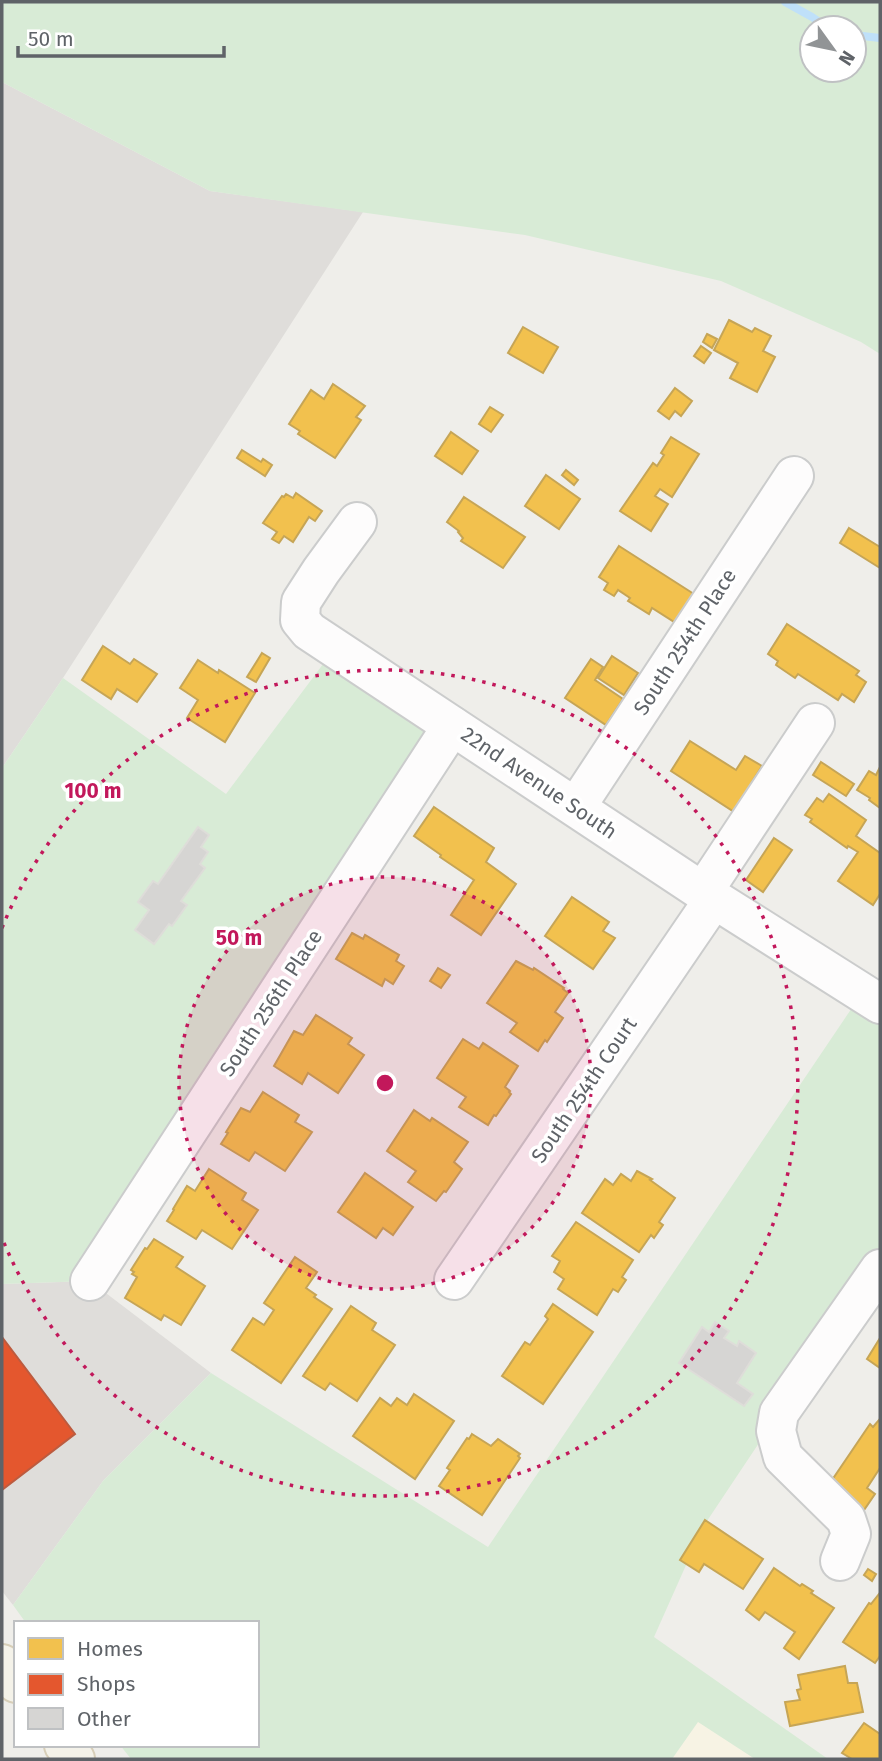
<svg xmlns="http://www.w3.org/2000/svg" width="882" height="1761" font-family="'Fira Sans',sans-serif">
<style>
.commercial{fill:#f7f3e4}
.industrial{fill:#dfddda}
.green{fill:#d8ebd6;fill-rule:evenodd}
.homes{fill:#f2c14e;stroke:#c6a556;stroke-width:2}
.shops{fill:#e4572e;stroke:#bc5b3f;stroke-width:2}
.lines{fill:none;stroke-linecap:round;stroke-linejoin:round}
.stream{stroke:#bfe0f9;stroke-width:8}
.building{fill:#d6d5d3;stroke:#deddd9;stroke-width:2}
.minor-casing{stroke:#cbcccc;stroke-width:42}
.major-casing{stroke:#d7ceb8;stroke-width:42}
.minor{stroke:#fdfcfc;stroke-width:38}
.major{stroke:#f4f2e9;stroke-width:38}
.ring{fill:none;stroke:#c2185b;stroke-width:3.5;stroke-dasharray:3.5 7}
.labels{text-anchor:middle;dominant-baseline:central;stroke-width:7;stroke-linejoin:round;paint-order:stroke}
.street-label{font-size:21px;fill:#5f6368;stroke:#fff}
.centre{fill:#c2185b;stroke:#fff;stroke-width:3.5}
.ring-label{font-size:21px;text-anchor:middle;font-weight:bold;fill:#c2185b;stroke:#fff;stroke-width:7;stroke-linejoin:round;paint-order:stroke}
</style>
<rect width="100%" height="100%" fill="#efeeea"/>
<polygon class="commercial" points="698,1721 755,1759 672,1759"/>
<g class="industrial">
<polygon points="2,82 210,191 363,212 63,678 2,768"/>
<polygon points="90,1281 211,1373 103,1481 13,1605 2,1591 2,1284"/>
</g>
<g class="green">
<path d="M 2,2 L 880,2 L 880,354 L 861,342 L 721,281 L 525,235 L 210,191 L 2,82 ZM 812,28 L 854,28 L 854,70 L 812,70 Z"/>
<polygon points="335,648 452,726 90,1281 2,1284 2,768 63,678 226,794"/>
<polygon points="862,993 880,1004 880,1269 779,1413 703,1527 654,1637 828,1759 755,1759 698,1722 672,1759 131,1759 120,1745 257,1745 257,1623 26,1623 13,1605 103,1481 211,1373 488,1547"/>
</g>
<g class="homes">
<polygon points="729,320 752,332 755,328 771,336 763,351 775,357 757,392 730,378 738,363 714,350"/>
<polygon points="523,327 558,347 543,373 508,353"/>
<polygon points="707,334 717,339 712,348 703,342"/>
<polygon points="701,346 711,353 704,363 694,356"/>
<polygon points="333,384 365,406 356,417 361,420 335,458 298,434 300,431 289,424 311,390 324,399"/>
<polygon points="675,388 692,401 681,416 675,411 669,419 658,411"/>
<polygon points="490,407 503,415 491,432 479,424"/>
<polygon points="451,432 478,451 462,474 435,456"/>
<polygon points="671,437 699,454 672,497 660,489 655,496 668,504 651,531 620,511 653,463 657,466 664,455 661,453"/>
<polygon points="242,450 261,462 263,459 272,465 265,476 237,458"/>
<polygon points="566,470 578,480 574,485 562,475"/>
<polygon points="546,475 580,499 559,529 525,506"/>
<polygon points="296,493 322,511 315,521 309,517 293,542 284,536 279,543 272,539 277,532 263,523 282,496 284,497 286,494 293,498"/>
<polygon points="464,497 525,537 503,568 461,541 463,538 458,532 459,531 447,522"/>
<polygon points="849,528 880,547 880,568 840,543"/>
<polygon points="619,546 697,596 679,625 652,608 649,614 628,601 630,598 618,590 614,596 604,590 608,583 599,577"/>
<polygon points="787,624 859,671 856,675 866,682 854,702 842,694 838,700 798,674 795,678 776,665 778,661 768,654"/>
<polygon points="103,646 130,664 134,659 157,674 137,702 117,689 111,699 82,680"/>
<polygon points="262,653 270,658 256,682 247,677"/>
<polygon points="612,656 638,673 624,695 598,678"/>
<polygon points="591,659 603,667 595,680 623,699 606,725 565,698"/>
<polygon points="198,660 218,673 219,670 255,693 225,742 187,718 198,700 180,688"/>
<polygon points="690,741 736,770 745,756 762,766 752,782 761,788 742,817 671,771"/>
<polygon points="821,762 854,784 846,796 813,775"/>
<polygon points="880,767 880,808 869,800 870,798 857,790 869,771 876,775"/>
<polygon points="829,794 866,820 856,836 880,853 880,894 873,905 838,881 858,852 848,846 847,848 810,822 812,819 805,815 817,798 823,802"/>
<polygon points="434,807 494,848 486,862 516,884 481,935 451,915 474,880 440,857 441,855 414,836"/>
<polygon points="774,838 792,850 763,892 746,880"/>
<polygon points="572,897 609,922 603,931 615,938 593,969 545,936"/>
<polygon points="352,933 363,939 365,935 399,955 396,961 404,966 393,984 385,979 382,986 336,959"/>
<polygon points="516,961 533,970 534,968 564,988 563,989 568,993 555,1012 563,1018 547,1042 545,1040 538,1051 510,1032 517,1023 487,1003"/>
<polygon points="438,968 450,975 441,988 430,981"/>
<polygon points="316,1015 352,1038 348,1044 364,1055 338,1093 308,1073 302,1084 274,1066 294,1031 303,1035"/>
<polygon points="463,1039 479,1049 483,1043 518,1066 505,1087 510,1091 509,1092 511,1094 496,1116 494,1115 488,1125 459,1107 466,1097 437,1078"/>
<polygon points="263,1092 299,1115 295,1122 312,1132 285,1171 255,1152 249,1161 221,1144 228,1133 226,1132 241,1108 250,1112"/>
<polygon points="414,1110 430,1121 432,1118 468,1142 454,1162 462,1169 446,1192 444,1191 436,1201 408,1182 416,1171 387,1151"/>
<polygon points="209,1169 246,1193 242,1200 258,1210 232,1249 202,1230 196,1239 167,1221 174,1210 173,1209 187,1186 195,1191"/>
<polygon points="637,1171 652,1179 650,1180 675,1198 659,1222 663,1225 654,1238 651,1235 639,1252 582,1213 605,1179 613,1185 621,1174 631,1181"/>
<polygon points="365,1173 413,1207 393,1235 383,1228 376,1238 338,1212"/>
<polygon points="576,1222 633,1260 622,1277 626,1280 618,1292 613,1289 597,1315 558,1289 564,1279 554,1272 560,1261 552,1256"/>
<polygon points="154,1239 183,1257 176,1267 205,1286 181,1325 164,1315 161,1320 125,1298 137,1277 132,1274 134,1272 131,1270 145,1248 147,1249"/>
<polygon points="295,1257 317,1272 306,1288 316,1295 314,1297 332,1309 281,1383 232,1350 253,1318 264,1325 274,1310 264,1303"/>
<polygon points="553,1304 593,1332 543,1404 502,1376 525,1342 530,1345 548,1319 545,1316"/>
<polygon points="351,1306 376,1323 372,1330 395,1345 357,1401 330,1383 325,1390 303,1376"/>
<polygon points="880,1338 880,1368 867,1359"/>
<polygon points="414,1394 454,1421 415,1479 353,1436 380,1398 391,1406 397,1398 407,1405"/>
<polygon points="879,1420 880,1421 880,1468 867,1488 875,1494 864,1510 828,1486 870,1424 873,1427"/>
<polygon points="472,1434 491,1446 498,1439 520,1454 518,1456 520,1458 482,1515 439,1486 450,1470 447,1468 467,1438 469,1439"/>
<polygon points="705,1520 763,1559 743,1589 704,1564 699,1572 680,1560"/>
<polygon points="774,1568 800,1586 802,1584 813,1591 811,1593 834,1608 799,1659 784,1648 795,1632 765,1612 759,1620 746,1610"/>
<polygon points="868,1569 876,1574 872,1581 864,1575"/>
<polygon points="879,1594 880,1595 880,1656 875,1663 843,1642 869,1603 871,1604"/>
<polygon points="845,1666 848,1683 857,1683 863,1712 790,1726 785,1702 800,1700 797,1690 801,1689 798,1675"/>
<polygon points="864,1723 880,1734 880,1759 852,1759 842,1753"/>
</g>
<polygon class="shops" points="2,1337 75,1434 2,1490"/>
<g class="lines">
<g class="stream">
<polyline points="785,2 812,17 828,28"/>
<polyline points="854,35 880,38"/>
</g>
</g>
<g class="building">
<polygon points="198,827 209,835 201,847 208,852 200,864 205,868 181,901 187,905 172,926 169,924 154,944 135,930 149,910 138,902 153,881 158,884"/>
<polygon points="715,1322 729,1331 724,1338 737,1346 739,1341 756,1353 737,1383 753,1394 744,1406 679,1363 702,1327 709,1332"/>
</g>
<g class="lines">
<defs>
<g id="minor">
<polyline points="357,522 321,571 301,602 300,620 309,631 703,892 880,1004"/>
<polyline points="576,807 794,476"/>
<polyline points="703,892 815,723"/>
<polyline points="454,1280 714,899"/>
<polyline points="90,1281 452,726"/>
<polyline points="840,1561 851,1534 846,1519 783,1457 776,1431 779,1413 880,1269"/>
</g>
<g id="major">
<polyline points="2,1664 16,1683"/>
<polyline points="64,1745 75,1759"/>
</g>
</defs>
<use href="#minor" class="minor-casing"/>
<use href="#major" class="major-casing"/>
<use href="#minor" class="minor"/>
<use href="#major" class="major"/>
</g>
<circle cx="385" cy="1083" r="206" fill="#c2185b" fill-opacity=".12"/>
<g class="ring">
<circle cx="385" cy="1083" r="206"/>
<path d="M2 928A413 413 0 1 1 2 1238"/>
</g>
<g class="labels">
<g class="street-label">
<text transform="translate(685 642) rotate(-57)">South 254th Place</text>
<text transform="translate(539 783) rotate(34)">22nd Avenue South</text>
<text transform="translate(271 1003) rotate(-57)">South 256th Place</text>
<text transform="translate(584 1090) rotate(-56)">South 254th Court</text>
</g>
</g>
<circle cx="385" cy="1083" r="10" class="centre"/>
<g class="ring-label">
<text x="93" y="798">100 m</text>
<text x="239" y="945">50 m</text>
</g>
<rect width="882" height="1761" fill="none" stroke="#5f6368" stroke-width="7"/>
<rect x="14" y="1621" width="245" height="126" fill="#ffffff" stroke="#bfc1c3" stroke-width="2"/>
<rect x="28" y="1638" width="35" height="21" fill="#f2c14e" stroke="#bfc1c3" stroke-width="2"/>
<text x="77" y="1656" font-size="21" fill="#5f6368">Homes</text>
<rect x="28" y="1674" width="35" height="21" fill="#e4572e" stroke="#bfc1c3" stroke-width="2"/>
<text x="77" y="1691" font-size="21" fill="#5f6368">Shops</text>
<rect x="28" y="1708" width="35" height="21" fill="#d6d5d3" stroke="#bfc1c3" stroke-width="2"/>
<text x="77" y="1726" font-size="21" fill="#5f6368">Other</text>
<g transform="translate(833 49) rotate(123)"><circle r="33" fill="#ffffff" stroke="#bfc1c3" stroke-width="2"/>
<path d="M0-5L12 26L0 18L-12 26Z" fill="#919496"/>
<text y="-10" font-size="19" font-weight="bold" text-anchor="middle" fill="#5f6368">N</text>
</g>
<path d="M18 46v10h206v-10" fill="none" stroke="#5f6368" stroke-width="3.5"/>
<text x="28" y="46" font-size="21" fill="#5f6368" stroke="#ffffff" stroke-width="5" paint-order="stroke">50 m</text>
</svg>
